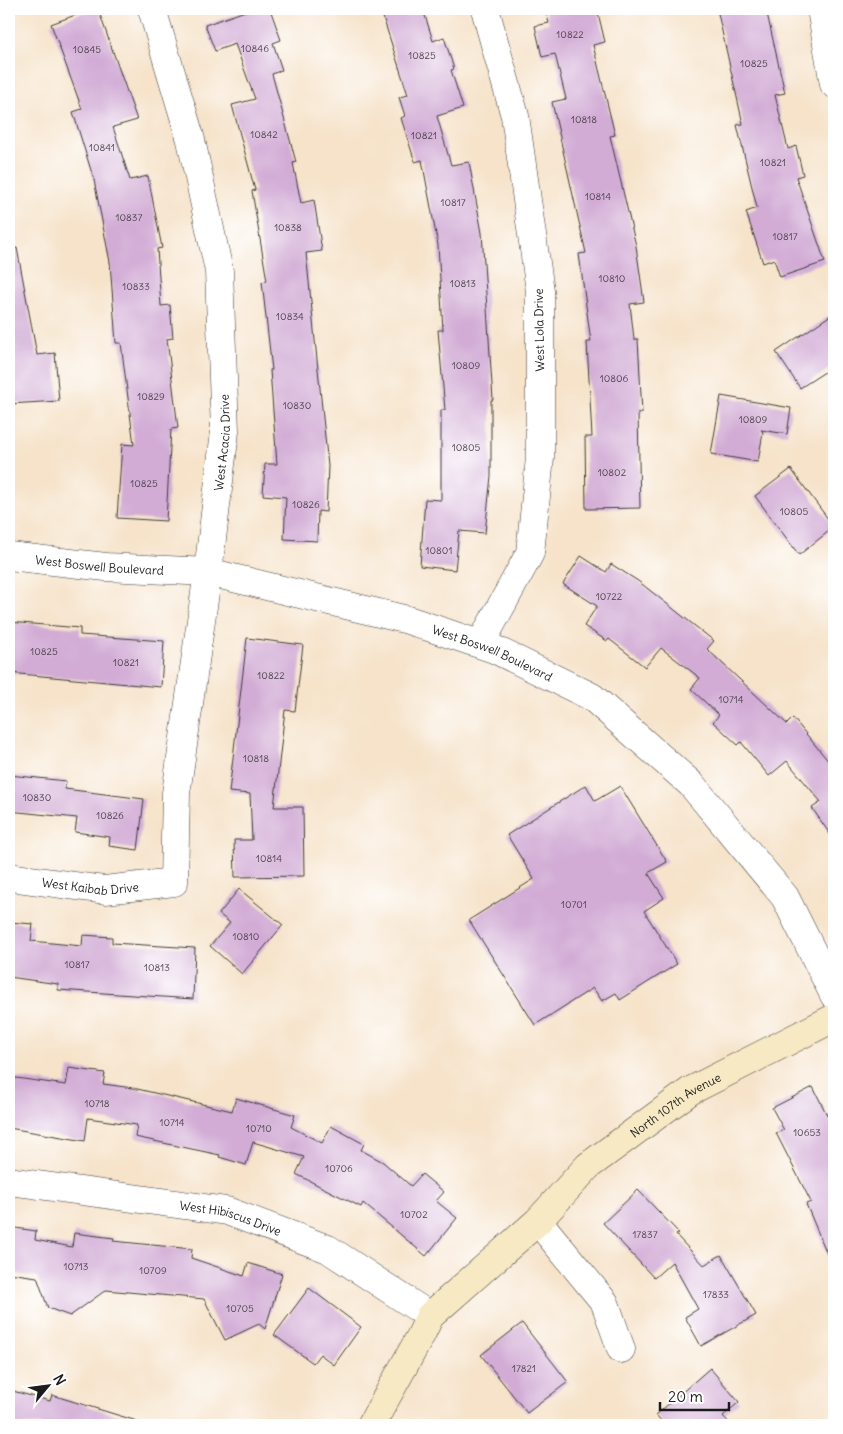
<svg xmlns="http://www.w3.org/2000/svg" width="843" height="1434" font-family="Delius,sans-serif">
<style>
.building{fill:#d2acd5}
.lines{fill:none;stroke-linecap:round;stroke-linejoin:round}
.street-casing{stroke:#3d3a36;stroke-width:29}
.secondary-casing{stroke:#3d3a36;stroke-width:29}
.street{stroke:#fff;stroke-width:28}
.secondary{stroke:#f6e9c3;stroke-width:28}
.labels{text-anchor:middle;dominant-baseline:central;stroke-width:4;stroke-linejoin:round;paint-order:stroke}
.number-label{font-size:10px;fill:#4a404a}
.street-label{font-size:12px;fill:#1c1c1c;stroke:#fff}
</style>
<rect width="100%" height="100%" fill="#fff"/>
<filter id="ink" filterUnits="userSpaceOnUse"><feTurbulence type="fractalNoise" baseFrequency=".02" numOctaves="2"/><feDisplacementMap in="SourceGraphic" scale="10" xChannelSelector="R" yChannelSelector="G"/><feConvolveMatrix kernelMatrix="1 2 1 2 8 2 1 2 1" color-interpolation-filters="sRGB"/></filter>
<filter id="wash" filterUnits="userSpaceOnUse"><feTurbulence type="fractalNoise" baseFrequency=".0096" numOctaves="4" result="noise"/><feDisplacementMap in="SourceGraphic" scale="20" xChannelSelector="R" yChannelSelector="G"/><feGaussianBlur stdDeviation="1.12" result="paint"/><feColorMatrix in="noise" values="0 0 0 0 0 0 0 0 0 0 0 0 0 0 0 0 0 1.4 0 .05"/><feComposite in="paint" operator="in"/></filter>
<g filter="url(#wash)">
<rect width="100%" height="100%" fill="#f6e3ca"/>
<g id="blocks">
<g class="building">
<polygon points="92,9 98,9 137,120 113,127 130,180 148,176 162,248 157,249 161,306 170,305 173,338 167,339 178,428 171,429 166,521 117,518 122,444 134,445 121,343 116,343 110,262 94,180 73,112 82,109 51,24"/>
<polygon points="251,9 270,9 281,40 273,43 282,70 272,74 296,162 293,163 301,203 314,200 322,251 306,253 328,466 326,512 318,511 317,541 284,539 286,497 263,495 265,464 277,464 270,370 272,370 262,282 267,281 252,191 255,190 232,105 255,99 235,44 215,51 205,25"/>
<polygon points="399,9 423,9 433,41 444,37 454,69 451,70 463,108 437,116 451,165 469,162 482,233 493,400 491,400 491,476 485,533 459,531 455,570 420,566 425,499 441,500 441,410 445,410 438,330 443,330 438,245 422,160 415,162 401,118 405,116 399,97 408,95 382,14"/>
<polygon points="545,9 597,9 605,42 593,45 615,135 610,136 636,246 644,302 630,304 634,339 638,339 642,413 638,413 640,508 586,509 585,437 592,437 587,342 591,342 579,254 586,253 552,102 566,99 555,54 542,57 535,26 549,23"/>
<polygon points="717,9 766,9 785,93 775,95 788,149 796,146 803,175 796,177 825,262 780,277 774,259 763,263 746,212 757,208 737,125 743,124"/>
<polygon points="17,248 37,355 55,353 59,401 9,404 9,249"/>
<polygon points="834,313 834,366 800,388 776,352"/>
<polygon points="721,396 791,408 787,434 761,430 763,432 758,462 711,454"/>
<polygon points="791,469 834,527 799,555 755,496"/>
<polygon points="581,556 606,572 611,564 638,581 714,641 707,649 787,724 793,718 834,768 834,840 812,808 821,802 787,761 769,776 741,742 738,745 713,722 719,715 691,689 700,678 661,648 645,667 609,639 607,641 584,626 597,606 563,584"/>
<polygon points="9,622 80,628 80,635 164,641 161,687 9,673"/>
<polygon points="247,638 303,645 295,711 285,710 274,807 303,807 304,876 235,877 234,840 252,840 250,794 229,792"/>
<polygon points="9,775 66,781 65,789 144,799 138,850 109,846 110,837 75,832 77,818 9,811"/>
<polygon points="586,785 595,801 620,786 667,862 648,873 664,898 644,911 677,964 620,1000 616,993 602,1001 593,988 535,1025 469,920 534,879 507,835"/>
<polygon points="239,889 283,925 242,974 210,946 230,923 219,914"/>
<polygon points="9,922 33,924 31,941 82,946 83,935 112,937 112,943 195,948 193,999 58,990 58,984 9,977"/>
<polygon points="69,1068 105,1073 103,1084 133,1088 232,1111 236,1098 295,1115 291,1127 322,1143 331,1126 364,1144 361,1150 383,1162 411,1186 422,1174 444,1192 436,1201 457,1218 426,1256 363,1203 361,1207 296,1174 304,1157 253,1142 246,1165 219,1157 220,1155 135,1137 137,1125 88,1118 85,1141 9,1128 9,1077 66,1085"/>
<polygon points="813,1087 834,1129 834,1270 806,1204 811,1202 776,1133 784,1130 772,1108"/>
<polygon points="638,1190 679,1233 676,1235 704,1265 721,1255 756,1315 701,1346 685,1317 698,1309 672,1262 654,1278 603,1223"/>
<polygon points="9,1227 36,1231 35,1240 72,1247 74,1233 114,1238 113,1241 192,1249 191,1258 244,1276 248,1263 282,1274 265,1329 259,1324 225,1340 204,1299 106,1290 70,1316 48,1308 37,1277 9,1273"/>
<polygon points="309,1288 361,1327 334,1365 320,1354 313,1363 274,1335"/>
<polygon points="522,1323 568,1382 527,1413 481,1355"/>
<polygon points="710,1368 739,1402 723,1416 731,1425 665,1425 656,1415"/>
<polygon points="9,1390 50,1401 52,1395 137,1421 136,1425 9,1425"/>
</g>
</g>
</g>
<g filter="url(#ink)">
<use href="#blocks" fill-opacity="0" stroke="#3d3a36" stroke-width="1"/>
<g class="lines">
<defs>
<g id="street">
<polyline points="821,9 834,84"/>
<path id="s1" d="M 9,556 L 106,567 L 208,572 L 408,620 L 494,649 L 592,697 L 691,784 L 785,897 L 834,995"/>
<polyline points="481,643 530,553 540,458 540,291 515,116 485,9"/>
<path id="s2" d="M 9,877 L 105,890 L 174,882 L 176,793 L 208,572 L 225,431 L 219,271 L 191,140 L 152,9"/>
<path id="s3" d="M 9,1181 L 227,1211 L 328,1249 L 430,1316"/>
<polyline points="538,1221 605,1303 621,1349"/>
</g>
<g id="secondary">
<path id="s4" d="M 371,1425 L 420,1337 L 430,1316 L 538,1221 L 588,1166 L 690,1091 L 834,1018"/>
</g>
</defs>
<use href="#street" class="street-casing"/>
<use href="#secondary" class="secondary-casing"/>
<use href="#street" class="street"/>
<use href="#secondary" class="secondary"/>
</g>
</g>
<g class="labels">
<g class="number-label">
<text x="570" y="34">10822</text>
<text x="255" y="48">10846</text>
<text x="87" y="49">10845</text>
<text x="422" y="55">10825</text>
<text x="754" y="63">10825</text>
<text x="584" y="119">10818</text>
<text x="264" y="134">10842</text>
<text x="424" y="135">10821</text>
<text x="102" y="147">10841</text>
<text x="773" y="162">10821</text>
<text x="598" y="196">10814</text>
<text x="453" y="202">10817</text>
<text x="129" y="217">10837</text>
<text x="288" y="227">10838</text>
<text x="785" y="236">10817</text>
<text x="612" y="278">10810</text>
<text x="463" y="283">10813</text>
<text x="136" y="286">10833</text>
<text x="290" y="316">10834</text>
<text x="466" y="365">10809</text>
<text x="614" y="378">10806</text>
<text x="151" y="396">10829</text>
<text x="297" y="405">10830</text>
<text x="753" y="419">10809</text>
<text x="466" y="447">10805</text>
<text x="612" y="472">10802</text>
<text x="144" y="483">10825</text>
<text x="306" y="504">10826</text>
<text x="794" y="511">10805</text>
<text x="439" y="550">10801</text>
<text x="609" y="596">10722</text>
<text x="44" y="651">10825</text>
<text x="126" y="662">10821</text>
<text x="271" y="675">10822</text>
<text x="731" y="699">10714</text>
<text x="256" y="758">10818</text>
<text x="37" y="797">10830</text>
<text x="110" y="815">10826</text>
<text x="269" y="858">10814</text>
<text x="574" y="904">10701</text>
<text x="246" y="936">10810</text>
<text x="77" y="964">10817</text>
<text x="157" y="967">10813</text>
<text x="97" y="1103">10718</text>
<text x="172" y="1122">10714</text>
<text x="259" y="1128">10710</text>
<text x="807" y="1132">10653</text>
<text x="339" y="1168">10706</text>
<text x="414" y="1214">10702</text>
<text x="645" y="1234">17837</text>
<text x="76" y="1266">10713</text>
<text x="153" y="1270">10709</text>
<text x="716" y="1294">17833</text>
<text x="240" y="1308">10705</text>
<text x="524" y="1368">17821</text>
</g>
<g class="street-label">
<text transform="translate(539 330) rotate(-91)">West Lola Drive</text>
<text stroke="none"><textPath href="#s2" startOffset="609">West Acacia Drive</textPath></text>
<text stroke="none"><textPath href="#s1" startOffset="91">West Boswell Boulevard</textPath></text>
<text stroke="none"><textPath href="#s1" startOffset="496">West Boswell Boulevard</textPath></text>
<text stroke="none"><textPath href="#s2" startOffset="82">West Kaibab Drive</textPath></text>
<text stroke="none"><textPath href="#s4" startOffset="449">North 107th Avenue</textPath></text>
<text stroke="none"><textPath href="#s3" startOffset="225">West Hibiscus Drive</textPath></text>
</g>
</g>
<rect width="843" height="1434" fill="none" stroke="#fff" stroke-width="30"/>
<g transform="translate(48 1386) rotate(61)" stroke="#ffffff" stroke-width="4" paint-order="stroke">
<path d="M0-4L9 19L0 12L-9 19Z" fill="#1c1c1c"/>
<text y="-8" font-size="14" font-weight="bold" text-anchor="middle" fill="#1c1c1c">N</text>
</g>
<path d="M660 1402v8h69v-8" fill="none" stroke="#1c1c1c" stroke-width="2.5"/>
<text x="668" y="1402" font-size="15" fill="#1c1c1c" stroke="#ffffff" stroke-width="4" paint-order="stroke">20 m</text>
</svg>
